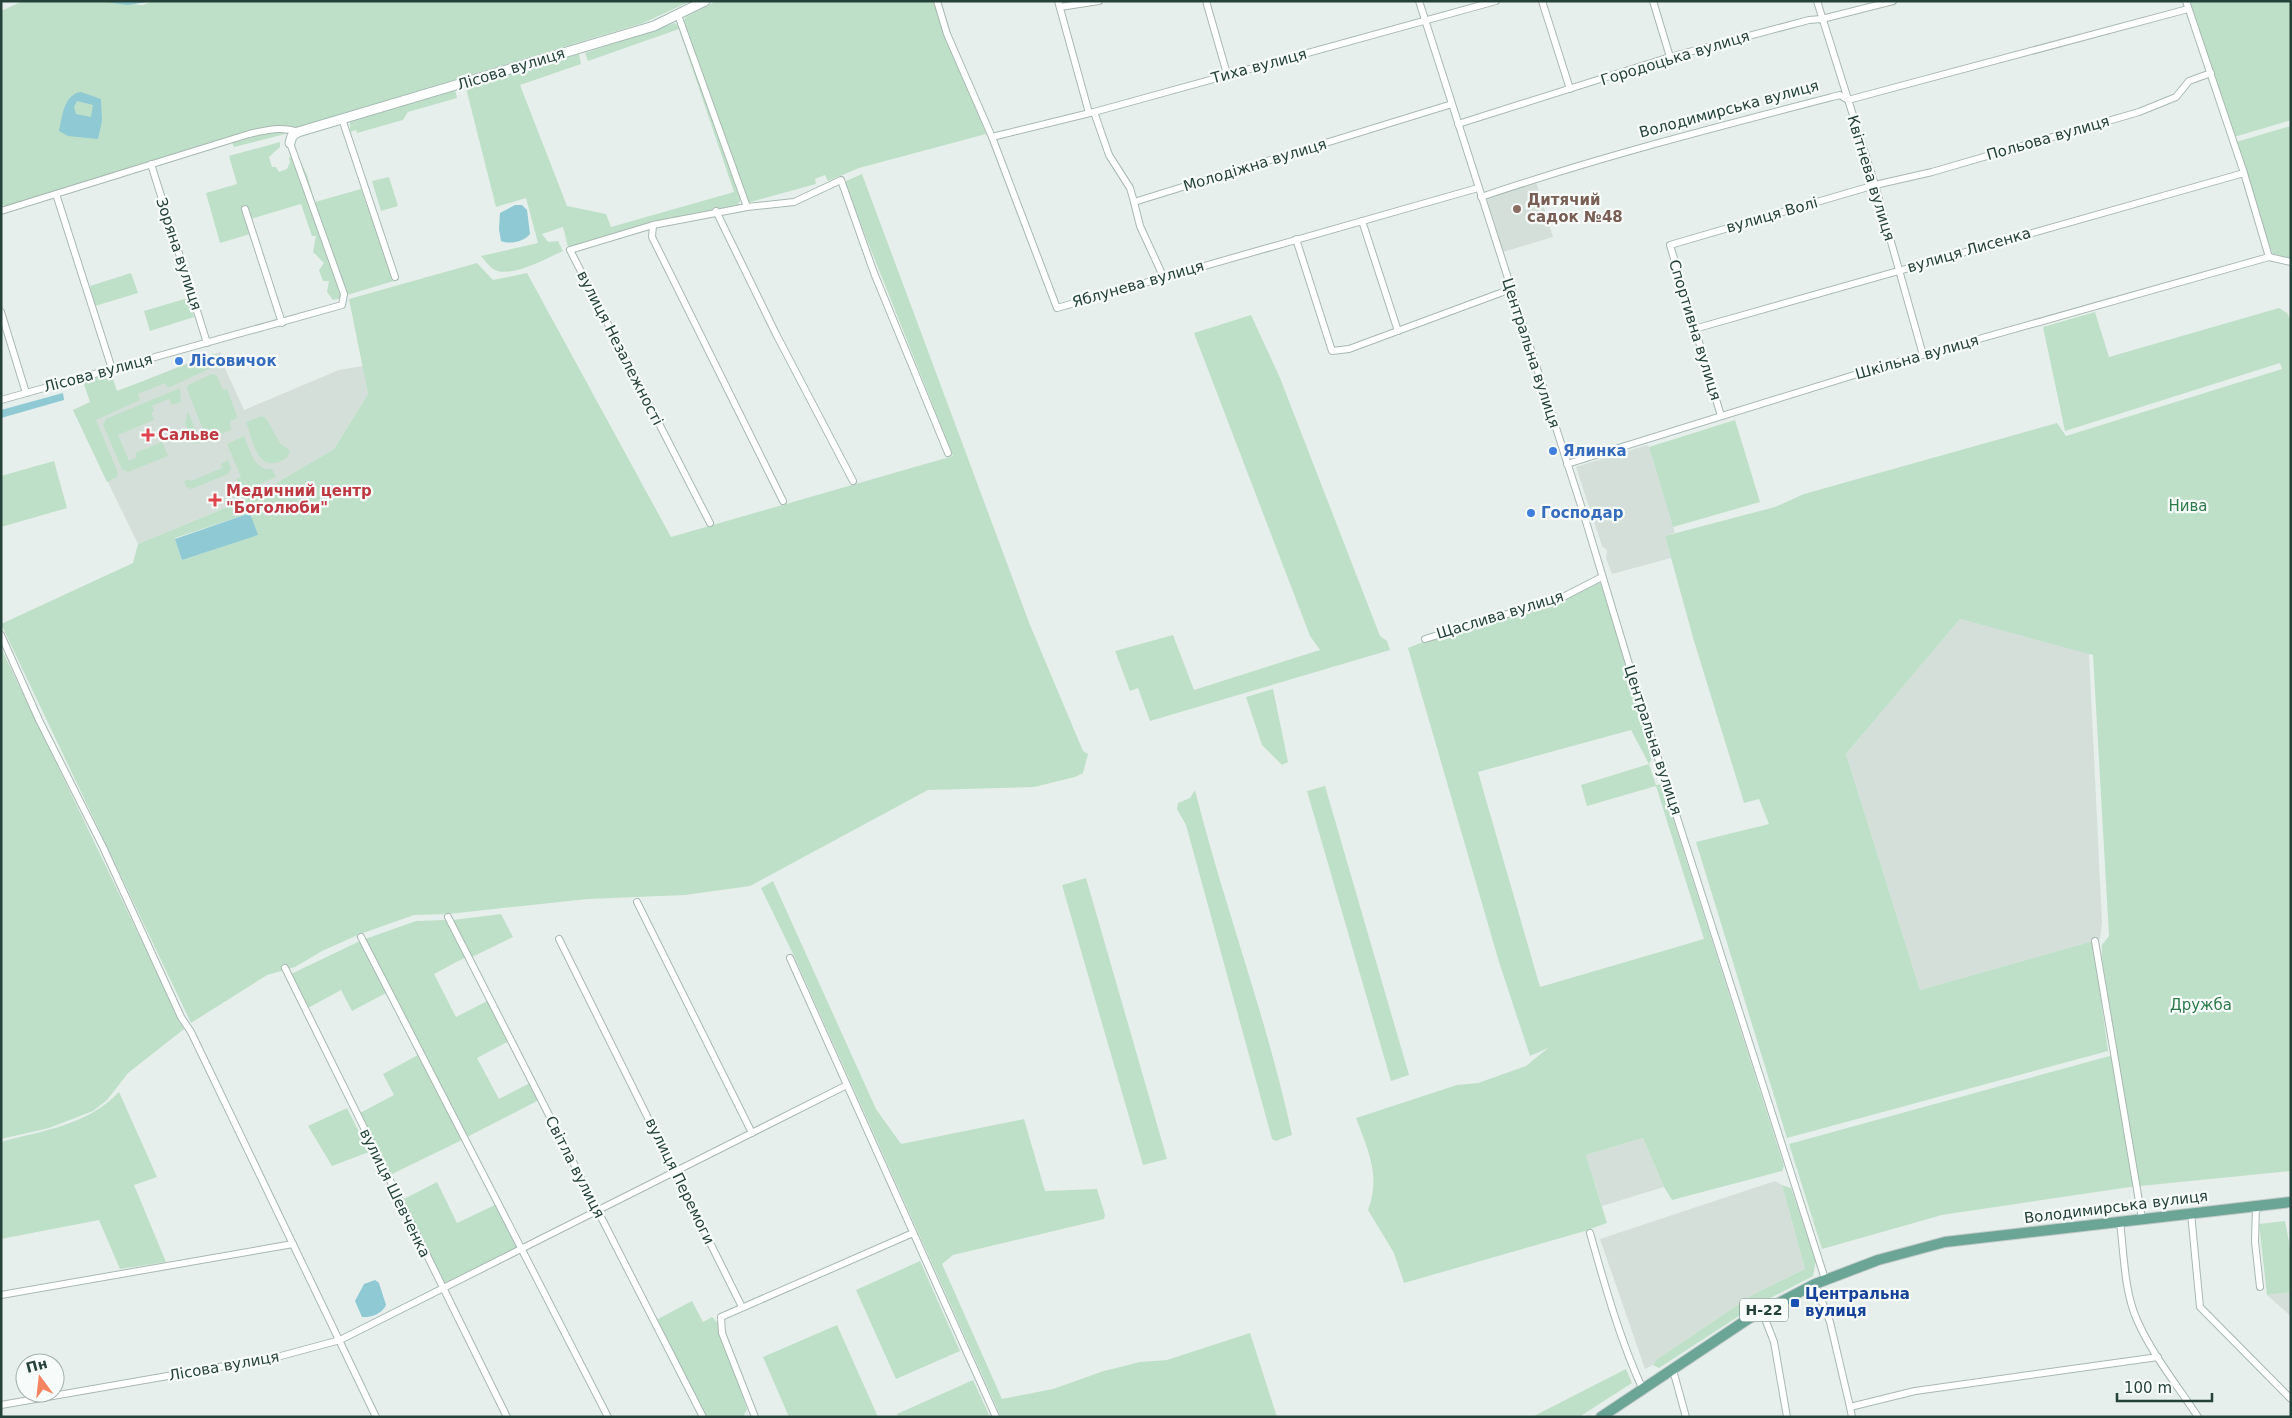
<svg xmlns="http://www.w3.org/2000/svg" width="2292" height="1418" font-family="'DejaVu Sans',sans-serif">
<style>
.built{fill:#d4dfda}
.green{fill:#bfe0c8;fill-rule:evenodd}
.water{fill:#8ec9d4;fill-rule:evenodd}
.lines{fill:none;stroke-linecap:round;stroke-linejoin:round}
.street-casing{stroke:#a8b8b2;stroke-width:8}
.secondary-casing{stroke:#a4bbb3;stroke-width:11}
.primary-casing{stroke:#c2cac8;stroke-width:12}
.street{stroke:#fff;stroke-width:6}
.secondary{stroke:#fff;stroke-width:9}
.primary{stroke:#6aa596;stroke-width:10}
.education-dot{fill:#8d6e63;stroke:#f7fbf9;stroke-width:2}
.shop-dot{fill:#3f7fe0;stroke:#f7fbf9;stroke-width:2}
.health-dot{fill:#e0444e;stroke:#f7fbf9;stroke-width:2}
.transit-dot{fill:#1a4fb4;stroke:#f7fbf9;stroke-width:2}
.labels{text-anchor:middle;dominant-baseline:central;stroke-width:4.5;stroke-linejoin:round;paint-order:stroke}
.shield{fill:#f7fbf9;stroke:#637a73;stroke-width:1}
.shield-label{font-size:14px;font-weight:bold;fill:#24423a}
.street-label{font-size:15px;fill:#24423a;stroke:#f7fbf9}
.education-label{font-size:15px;font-weight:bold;fill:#785e54;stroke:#f7fbf9;text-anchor:start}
.shop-label{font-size:15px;font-weight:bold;fill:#366cbe;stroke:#f7fbf9;text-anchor:start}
.health-label{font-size:15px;font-weight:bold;fill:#be3a42;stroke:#f7fbf9;text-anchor:start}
.park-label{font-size:15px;fill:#2d7a4b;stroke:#f7fbf9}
.transit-label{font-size:15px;font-weight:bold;fill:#164399;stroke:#f7fbf9;text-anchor:start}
</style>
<rect width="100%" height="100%" fill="#e6efeb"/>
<g class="built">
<polygon points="1536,182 1553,237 1503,252 1487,199"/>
<polygon points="221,352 223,364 244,410 339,370 363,366 368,394 334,449 254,496 138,544 73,410 197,359"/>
<polygon points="1647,445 1649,447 1675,533 1665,536 1671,558 1612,574 1606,558 1607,550 1602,546 1576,467"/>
<polygon points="1960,619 2089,653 2102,923 2100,939 1920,990 1846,754"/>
<polygon points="1643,1138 1664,1187 1602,1206 1586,1155"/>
<polygon points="1775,1181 1782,1185 1805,1269 1754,1294 1656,1360 1653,1365 1645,1369 1600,1239"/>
<polygon points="2291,1292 2291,1316 2267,1295"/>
</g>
<g class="green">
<polygon points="23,1 97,1 142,5 154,1 691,1 643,23 298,127 268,127 249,131 8,206 1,205 1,11"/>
<polygon points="716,1 934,1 986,134 859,168 828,181 825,175 815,179 816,184 747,203 683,22 686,17"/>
<polygon points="2190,1 2291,1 2291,120 2234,137"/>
<path d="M 675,23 L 680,27 L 741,199 L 738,205 L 652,222 L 568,247 L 563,227 L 542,234 L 548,242 L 558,241 L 563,251 C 547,258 512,278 495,270 C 489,267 485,260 481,256 L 538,243 L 526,198 L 496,207 L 466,88 L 579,54 L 581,64 L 520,85 L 567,206 L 606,214 L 611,227 L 734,192 L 679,29 L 588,61 L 585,53 Z"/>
<polygon points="455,90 457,98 408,112 403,120 357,133 356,130 350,132 350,122"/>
<polygon points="2291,126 2291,259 2290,259 2273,254 2267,240 2236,142"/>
<polygon points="268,132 286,132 285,134 234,147 232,142"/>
<polygon points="280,142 280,147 269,157 272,167 276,167 279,172 287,169 290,162 289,158 296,153 307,175 315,202 361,189 394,281 347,295 345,289 342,298 333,300 327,292 329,281 323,281 319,270 324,263 313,252 316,236 312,236 301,204 251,219 243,213 250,234 220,243 206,193 237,184 229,156"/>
<path d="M 862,174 L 1030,625 L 1083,751 L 1088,754 L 1083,773 L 1075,777 L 1034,787 L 928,790 L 750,886 L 685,895 L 588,899 L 448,914 L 414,915 L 360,934 L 322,951 L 295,967 L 267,975 L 191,1023 L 1,624 L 133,563 L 138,544 L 254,496 L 334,449 L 368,394 L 349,299 L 477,263 L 493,280 L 527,273 L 671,537 L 953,456 L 844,182 ZM 250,513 L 257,535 L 182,560 L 175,538 Z"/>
<polygon points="389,177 398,206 381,211 372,181"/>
<polygon points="131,273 138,293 95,306 90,286"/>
<polygon points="188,298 194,317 150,331 144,311"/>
<polygon points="2279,308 2287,313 2291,321 2291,1171 2130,1187 1942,1215 1822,1249 1789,1144 2117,1054 2102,958 2102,945 2109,936 2093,655 1960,619 1846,754 1920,990 2093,941 2108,1051 1787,1138 1696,842 1769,824 1759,799 1744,803 1694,641 1665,536 1775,507 1804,494 2057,423 2066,436 2282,369 2280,363 2065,431 2043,327 2095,312 2109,357"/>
<polygon points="1251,315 1280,378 1380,636 1387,641 1390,650 1150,721 1138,688 1130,691 1115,651 1173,635 1194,690 1320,650 1310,636 1194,333"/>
<polygon points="214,354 215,362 213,367 168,388 165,383 138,394 140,400 96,420 118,473 117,477 107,482 73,410 90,402 83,381 111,373 117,391"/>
<polygon points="212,374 217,376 223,390 227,389 237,416 236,419 230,421 231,430 207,440 187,389 188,385"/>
<polygon points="180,388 181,402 172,405 169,399 152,406 154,411 151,413 154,420 118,435 129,461 137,457 135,453 162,442 168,456 128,472 122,469 103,425 106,419"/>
<polygon points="188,411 200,442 193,444 185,423"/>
<path d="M 261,416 L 266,418 L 280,443 L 290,451 L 287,458 C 257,476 254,443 246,422 Z"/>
<polygon points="1735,420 1760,502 1673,527 1649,447"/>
<path d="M 244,436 C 250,450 254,471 272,469 L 276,477 L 241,492 L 236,479 L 241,477 L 227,444 Z"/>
<polygon points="228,460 231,468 228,474 191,489 186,487 184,481 190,479 191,481 222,468 221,464"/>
<polygon points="54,461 67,508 1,527 1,476"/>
<path d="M 1594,581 L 1600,581 L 1642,719 L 1652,759 L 1649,764 L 1656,785 L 1662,784 L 1784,1166 L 1782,1171 L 1672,1200 L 1664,1187 L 1643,1138 L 1586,1155 L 1607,1223 L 1585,1231 L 1404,1283 L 1394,1253 L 1368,1210 C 1381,1176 1368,1150 1356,1118 L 1457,1085 L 1478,1083 L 1526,1066 L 1548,1048 L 1530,1056 L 1499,962 L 1408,648 L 1430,639 L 1564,599 ZM 1631,730 L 1649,764 L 1581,785 L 1587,806 L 1656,786 L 1704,939 L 1540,987 L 1478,772 Z"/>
<polygon points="1,648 184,1029 128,1073 107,1100 93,1111 49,1128 1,1139"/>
<polygon points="1273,689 1288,762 1282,765 1262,745 1246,697"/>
<polygon points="1325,786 1409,1075 1391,1081 1307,791"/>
<path d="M 1195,790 C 1224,906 1267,1018 1292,1135 L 1276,1141 L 1272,1139 L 1186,825 L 1177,809 L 1178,803 L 1190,798 Z"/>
<polygon points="1086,878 1167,1159 1143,1165 1062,885"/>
<polygon points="773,881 876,1109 901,1144 1024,1119 1045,1191 1097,1189 1105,1215 1104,1219 953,1255 942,1264 1002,1399 1053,1389 1104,1371 1140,1362 1167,1360 1250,1333 1277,1417 1001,1417 794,956 761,888"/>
<polygon points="501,914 513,937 472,957 453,920"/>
<polygon points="447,920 466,957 434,974 456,1017 489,1000 509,1041 477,1058 499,1099 530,1083 539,1100 467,1137 365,939 416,921"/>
<polygon points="360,941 386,993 352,1011 341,990 308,1008 291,974"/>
<polygon points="418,1055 462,1140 390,1175 360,1113 394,1095 383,1074"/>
<path d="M 119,1092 L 157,1177 L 134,1185 L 166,1262 L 120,1269 L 99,1220 L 1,1239 L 1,1142 C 44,1130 86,1126 119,1092 Z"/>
<polygon points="347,1108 369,1152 332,1166 308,1126"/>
<polygon points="437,1182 457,1223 495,1205 517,1247 444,1284 402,1200"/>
<polygon points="1782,1185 1791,1188 1816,1260 1813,1276 1757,1305 1755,1301 1743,1307 1745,1312 1659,1368 1653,1365 1656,1360 1754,1294 1805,1269"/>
<polygon points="2285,1221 2291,1252 2291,1292 2267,1295 2259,1224"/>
<polygon points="920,1261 960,1351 896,1379 856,1290"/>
<polygon points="692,1301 703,1322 712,1317 718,1323 747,1409 743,1417 706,1417 656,1320"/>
<polygon points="837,1325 878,1417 789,1417 763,1357"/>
<polygon points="1626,1369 1632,1383 1579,1417 1532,1417"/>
<polygon points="973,1380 990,1417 898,1417 897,1414"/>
</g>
<g class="water">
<polygon points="97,1 154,1 128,5"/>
<path d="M 81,92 L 101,99 L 102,121 L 98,139 L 68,136 L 59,131 C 62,117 64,94 81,92 ZM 77,101 L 93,105 L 91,117 L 76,114 L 74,107 Z"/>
<path d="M 515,205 L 522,205 L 527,210 L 530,234 C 525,241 510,245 501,241 L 499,229 L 500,213 Z"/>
<polygon points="63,393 64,400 1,418 1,410"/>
<polygon points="250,513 258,535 182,560 175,539"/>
<path d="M 375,1280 L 379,1283 L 386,1305 C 383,1313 371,1318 362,1317 L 355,1301 L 364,1284 Z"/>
</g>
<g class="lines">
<defs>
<g id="street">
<polyline points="937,1 947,34 992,137 1057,308 1478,188"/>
<polyline points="1058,1 1089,113"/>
<polyline points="1206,1 1227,74"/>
<polyline points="1419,1 1584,515 1648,727 1825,1279"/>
<polyline points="1542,1 1570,89"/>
<polyline points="1653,1 1670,57"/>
<polyline points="1817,1 1875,185 1923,355"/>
<polyline points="2186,1 2244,173 2269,257"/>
<polyline points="1060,7 1099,1"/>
<polyline points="678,15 747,207 794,202 841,180 874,273 948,453"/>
<polyline points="1094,112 1109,155 1130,188 1134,202"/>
<polyline points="342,119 395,277"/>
<polyline points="1458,124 1670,57 1809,20 1822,19 1893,1"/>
<polyline points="992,137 1094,112 1496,1"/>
<polyline points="151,164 207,343"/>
<polyline points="56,194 112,369"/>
<path d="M 1481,197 C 1599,157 1720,126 1840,95 L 1848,100 L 2188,9"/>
<polyline points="245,209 282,323"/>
<path d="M 1,211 L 249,134 C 266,130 282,126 298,132"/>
<polyline points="716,211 776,334 853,481"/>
<polyline points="1362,221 1398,331"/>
<polyline points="653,225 652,237 783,501"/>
<polyline points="1296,239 1332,351 1349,349 1511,289"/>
<polyline points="2269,257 2291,262"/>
<polyline points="1163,276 1140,226 1134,202 1452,104"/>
<polyline points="1,312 26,393"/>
<polyline points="1694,329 2244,173"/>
<polyline points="1,400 342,305 344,294 290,143"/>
<polyline points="1721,416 1670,245 1875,185 1932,172 2139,112 2176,97 2189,81 2211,73"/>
<polyline points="1567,464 1880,367 2269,257"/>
<polyline points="710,523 570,250 653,225 747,207"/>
<polyline points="1,635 39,720 103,847 181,1017 191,1032 376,1417"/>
<polyline points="1425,639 1563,597 1602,577"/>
<polyline points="637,902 752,1133"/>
<polyline points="448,917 703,1417"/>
<polyline points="361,937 608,1417"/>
<polyline points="559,939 742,1307"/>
<polyline points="2095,941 2142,1219"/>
<polyline points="790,958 996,1417"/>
<polyline points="285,968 507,1417"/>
<polyline points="2256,1206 2255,1242 2260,1287"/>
<polyline points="2191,1213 2200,1307 2291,1399"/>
<path d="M 2120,1222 C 2124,1253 2124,1291 2137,1320 C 2152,1354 2177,1385 2198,1417"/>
<path d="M 1590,1233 C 1605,1286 1620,1340 1643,1390"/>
<polyline points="1815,1284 1830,1322 1850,1407 1915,1391 2158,1357"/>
<polyline points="1,1295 293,1244"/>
<polyline points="1762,1311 1774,1342 1787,1417"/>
<polyline points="1673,1370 1686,1417"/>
<polyline points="1,1405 277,1357 340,1340 847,1085"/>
<polyline points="1850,1407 1852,1417"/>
<polyline points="755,1417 722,1333 721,1317 913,1233"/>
</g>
<polyline id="secondary" points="290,143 292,136 298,132 654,26 705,1"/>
<polyline id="primary" points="1601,1417 1748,1319 1815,1284 1878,1260 1945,1242 2291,1202"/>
</defs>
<use href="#street" class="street-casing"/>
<use href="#secondary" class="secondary-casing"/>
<use href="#primary" class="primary-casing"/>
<use href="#street" class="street"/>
<use href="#secondary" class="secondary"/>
<use href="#primary" class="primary"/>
</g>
<circle class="education-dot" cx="1517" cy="209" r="5"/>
<g class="shop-dot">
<circle cx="179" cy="361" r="5"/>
<circle cx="1553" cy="451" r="5"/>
<circle cx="1531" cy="513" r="5"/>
</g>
<g class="health-dot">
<path d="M145.5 427.5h5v5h5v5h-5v5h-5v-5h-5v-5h5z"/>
<path d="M212.5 492.5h5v5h5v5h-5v5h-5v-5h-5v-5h5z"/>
</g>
<rect class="transit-dot" x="1790" y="1298" width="10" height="10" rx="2.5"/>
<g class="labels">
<rect class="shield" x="1740" y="1298.5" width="48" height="23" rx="4"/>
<g class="shield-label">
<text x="1764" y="1310">Н-22</text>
</g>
<g class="street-label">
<text transform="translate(1675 58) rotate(-17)">Городоцька вулиця</text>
<text transform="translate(1259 66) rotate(-15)">Тиха вулиця</text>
<text transform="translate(511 69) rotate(-17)">Лісова вулиця</text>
<text transform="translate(1729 109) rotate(-15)">Володимирська вулиця</text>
<text transform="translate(2048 138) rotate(-16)">Польова вулиця</text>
<text transform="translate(1255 165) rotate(-17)">Молодіжна вулиця</text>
<text transform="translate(1871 178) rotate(73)">Квітнева вулиця</text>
<text transform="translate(1772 215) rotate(-16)">вулиця Волі</text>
<text transform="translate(1969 250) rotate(-16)">вулиця Лисенка</text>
<text transform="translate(179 254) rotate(72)">Зоряна вулиця</text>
<text transform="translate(1138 284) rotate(-16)">Яблунева вулиця</text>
<text transform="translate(1695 330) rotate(73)">Спортивна вулиця</text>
<text transform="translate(620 348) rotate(63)">вулиця Незалежності</text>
<text transform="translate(1531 353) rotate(72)">Центральна вулиця</text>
<text transform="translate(1917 357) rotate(-16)">Шкільна вулиця</text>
<text transform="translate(98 373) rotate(-15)">Лісова вулиця</text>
<text transform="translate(1500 615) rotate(-17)">Щаслива вулиця</text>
<text transform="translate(1653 740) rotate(72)">Центральна вулиця</text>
<text transform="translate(575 1167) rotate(63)">Світла вулиця</text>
<text transform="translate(680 1181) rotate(64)">вулиця Перемоги</text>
<text transform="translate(395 1193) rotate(64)">вулиця Шевченка</text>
<text transform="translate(2116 1207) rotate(-7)">Володимирська вулиця</text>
<text transform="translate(224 1366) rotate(-10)">Лісова вулиця</text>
</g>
<g class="education-label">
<text x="1527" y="200">Дитячий<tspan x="1527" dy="17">садок №48</tspan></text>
</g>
<g class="shop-label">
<text x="189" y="361">Лісовичок</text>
<text x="1563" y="451">Ялинка</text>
<text x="1541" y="513">Господар</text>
</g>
<g class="health-label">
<text x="158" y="435">Сальве</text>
<text x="226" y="491">Медичний центр<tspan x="226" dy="17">"Боголюби"</tspan></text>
</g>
<g class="park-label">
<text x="2188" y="506">Нива</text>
<text x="2201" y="1005">Дружба</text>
</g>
<g class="transit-label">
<text x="1805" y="1294">Центральна<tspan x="1805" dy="17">вулиця</tspan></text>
</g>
</g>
<rect width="2292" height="1418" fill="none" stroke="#24423a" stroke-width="5"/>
<g transform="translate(40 1378) rotate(345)"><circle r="24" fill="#f7fbf9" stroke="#a3b1ad"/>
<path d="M0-4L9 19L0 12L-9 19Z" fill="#f4845f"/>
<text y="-8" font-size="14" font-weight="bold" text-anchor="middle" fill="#24423a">Пн</text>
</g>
<path d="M2117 1393v8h95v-8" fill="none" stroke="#24423a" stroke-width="2.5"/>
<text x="2124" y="1393" font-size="15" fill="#24423a" stroke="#f7fbf9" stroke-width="4" paint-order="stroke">100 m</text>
</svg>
